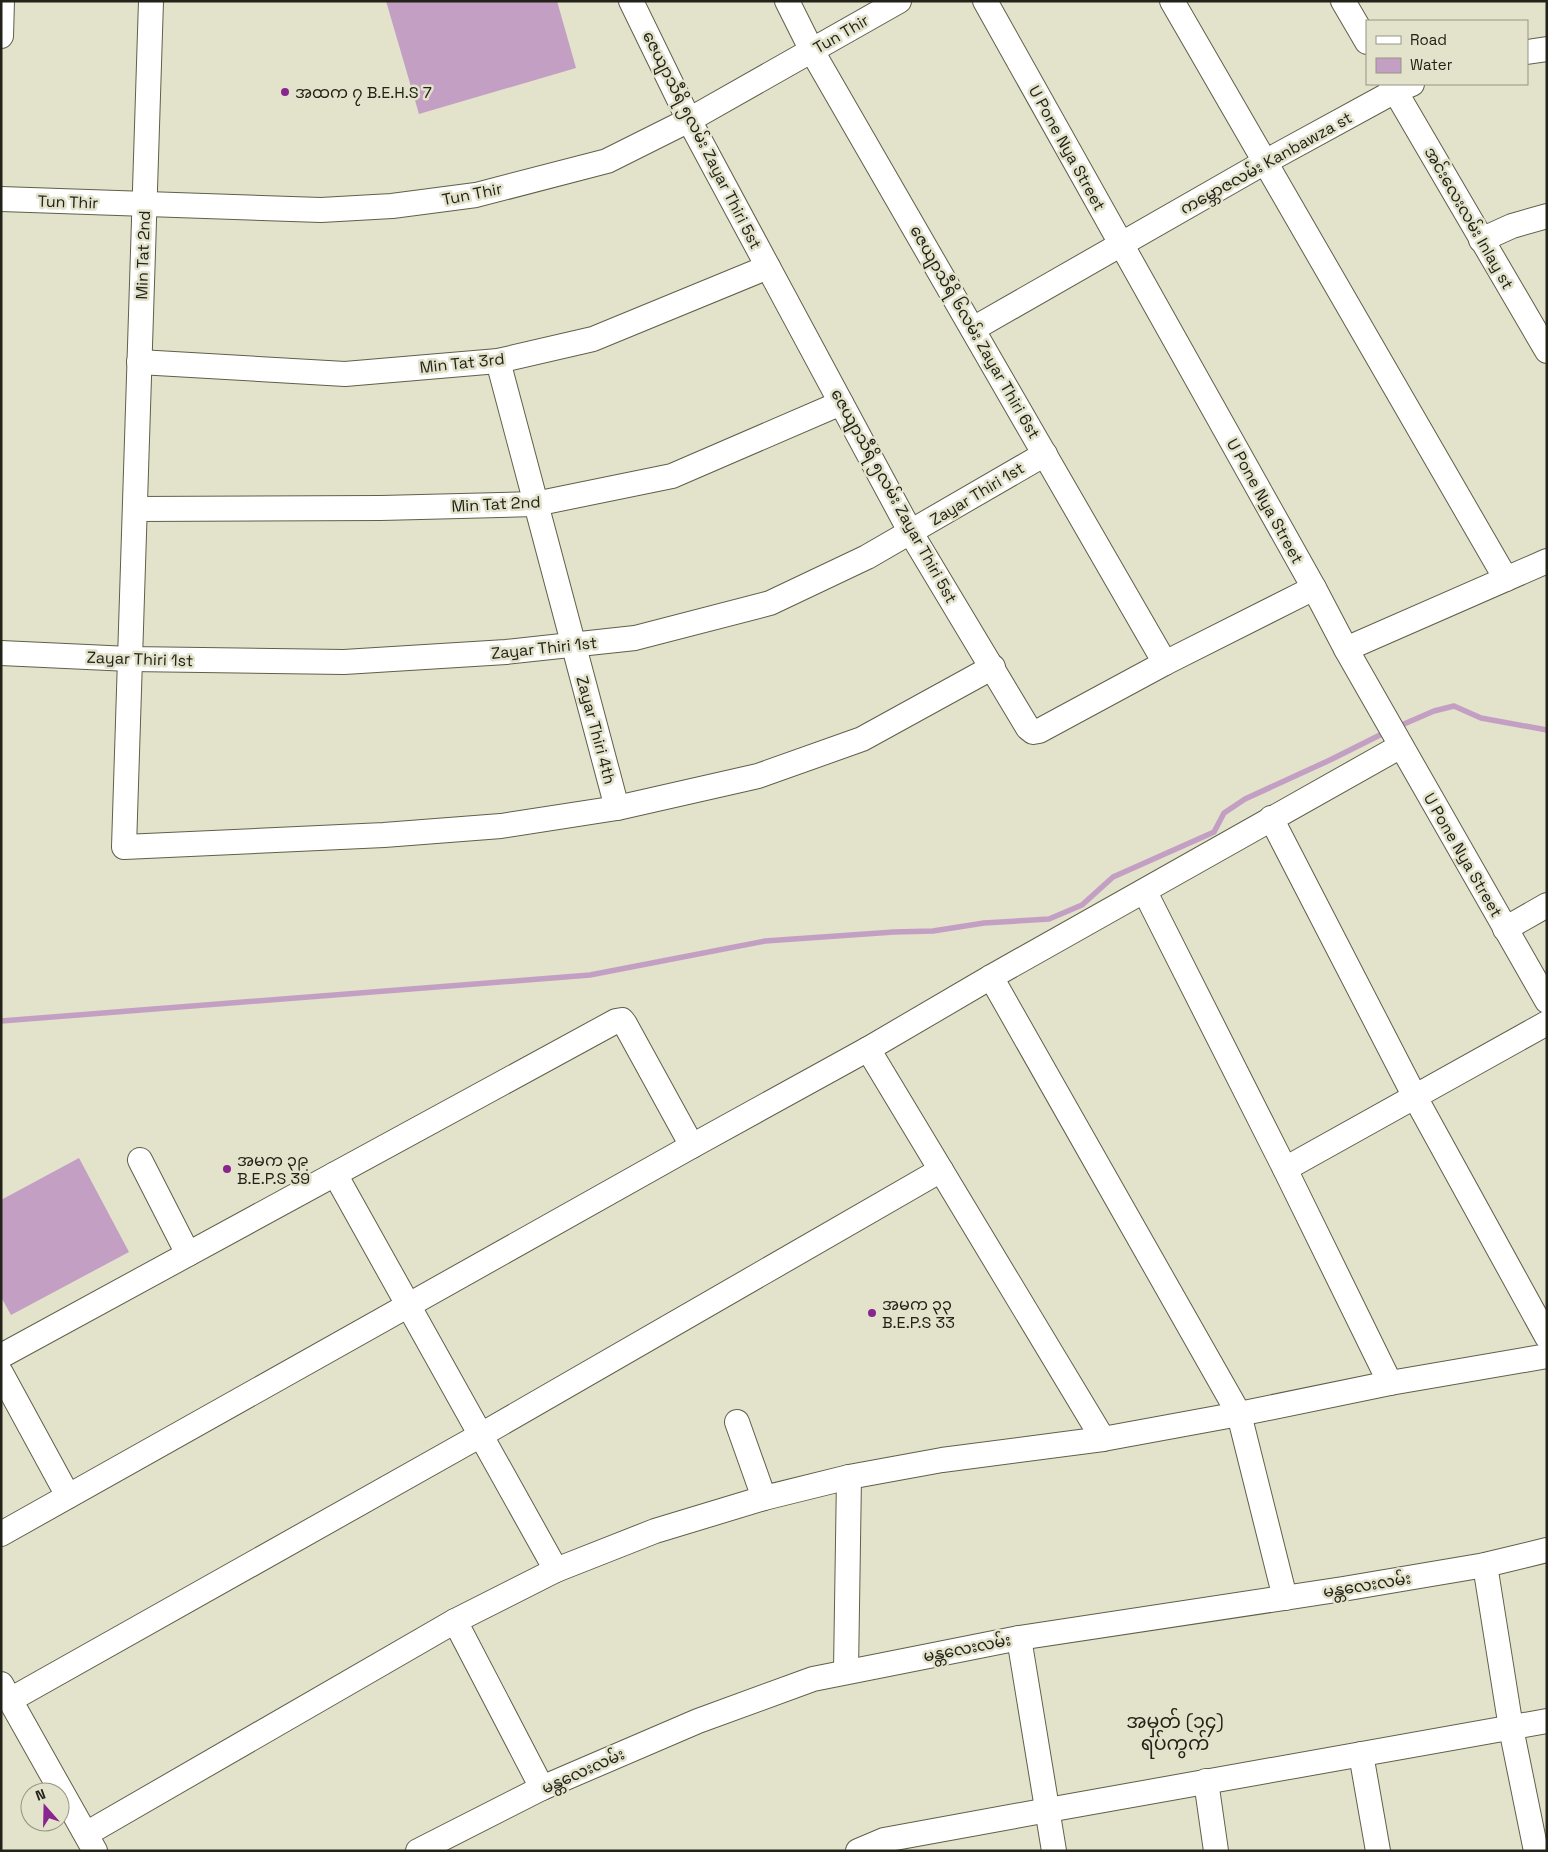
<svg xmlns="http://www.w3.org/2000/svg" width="1548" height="1852" font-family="'Space Grotesk','Noto Sans Myanmar',sans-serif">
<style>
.water{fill:#c39fc4}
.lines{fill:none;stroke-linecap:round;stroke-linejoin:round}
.stream{stroke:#c39fc4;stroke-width:5.5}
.minor-casing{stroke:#605f4a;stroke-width:26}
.minor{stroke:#fff;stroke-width:24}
.poi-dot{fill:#88258e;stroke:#e3e2ca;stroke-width:2}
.labels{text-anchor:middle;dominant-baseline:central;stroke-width:5;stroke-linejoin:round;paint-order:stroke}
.street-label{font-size:16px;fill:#232219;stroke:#e3e2ca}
.poi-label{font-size:16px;fill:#232219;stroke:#e3e2ca;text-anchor:start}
.quarter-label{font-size:19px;fill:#232219;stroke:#e3e2ca}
</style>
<rect width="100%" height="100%" fill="#e3e2ca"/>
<g class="water">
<polygon points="386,1 557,1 576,68 419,114"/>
<polygon points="79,1158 129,1252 11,1315 1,1297 1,1200"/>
</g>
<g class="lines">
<g class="stream">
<polyline points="1397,727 1434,711 1454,706 1481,718 1547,730"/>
<polyline points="1,1021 590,975 765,941 894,932 933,931 984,923 1049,919 1082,905 1113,877 1214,832 1224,813 1245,799 1330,760 1386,732"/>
</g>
<defs>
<g id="minor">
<polyline points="151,1 124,847 384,835 501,826 617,808 758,776 862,739 993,667"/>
<polyline points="631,1 689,120 911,533 1028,728 1033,732 1039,731 1165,663 1314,588"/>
<polyline points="787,1 812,51 1165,663"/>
<polyline points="985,1 1314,588 1346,649 1547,1001"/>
<polyline points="1172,1 1506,579"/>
<polyline points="1343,1 1367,42"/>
<polyline points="1,36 2,1"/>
<polyline points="1527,52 1547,49"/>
<polyline points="1391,84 1547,351"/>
<polyline points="1,199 321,210 392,206 476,195 607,161 689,120 899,1"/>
<polyline points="1481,240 1512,226 1547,216"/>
<polyline points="973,329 1265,162 1395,91 1412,84"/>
<polyline points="498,361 617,808"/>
<polyline points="139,362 345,374 498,361 593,339 768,267"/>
<polyline points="135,509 381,508 535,504 672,476 841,403"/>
<polyline points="1346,649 1547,561"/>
<polyline points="1,653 130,659 344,662 506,652 635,638 770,603 867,557 1045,454"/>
<polyline points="1271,818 1415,1097 1547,1337"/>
<polyline points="1145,892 1285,1169 1390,1383"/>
<polyline points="1505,929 1547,905"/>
<polyline points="991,977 1239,1414 1285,1598"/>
<polyline points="868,1049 1103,1439"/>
<polyline points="140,1160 188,1254"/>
<polyline points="1285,1169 1547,1023"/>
<polyline points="335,1174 556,1570"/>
<polyline points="1,1356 616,1021 622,1020 625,1024 692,1146"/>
<polyline points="1,1373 68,1496"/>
<polyline points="737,1422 764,1498"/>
<polyline points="1,1534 692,1146 868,1049 991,977 1401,746"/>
<polyline points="1485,1565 1511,1728 1536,1851"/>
<polyline points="455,1621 542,1788"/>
<polyline points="1019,1638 1054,1851"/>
<polyline points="846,1671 849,1477"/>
<polyline points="1,1684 95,1851"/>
<polyline points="10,1700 481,1435 941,1170"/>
<polyline points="1361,1754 1378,1851"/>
<polyline points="1206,1781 1216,1851"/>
<polyline points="86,1834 455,1621 556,1570 655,1531 764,1498 849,1477 942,1460 1103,1439 1239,1414 1390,1383 1547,1356"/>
<polyline points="418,1851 542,1788 698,1721 813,1679 1019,1638 1343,1589 1485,1565 1547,1550"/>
<polyline points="858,1851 884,1840 1048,1810 1547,1721"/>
</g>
</defs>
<use href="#minor" class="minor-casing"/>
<use href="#minor" class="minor"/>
</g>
<g class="poi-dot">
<circle cx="285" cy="92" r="5"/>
<circle cx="227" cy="1169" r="5"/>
<circle cx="872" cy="1313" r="5"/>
</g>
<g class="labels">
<g class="street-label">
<text transform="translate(841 34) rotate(-30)">Tun Thir</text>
<text transform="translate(702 140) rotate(63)">ဇေယျာသီရိ ၅လမ်း Zayar Thiri 5st</text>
<text transform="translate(1067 148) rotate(61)">U Pone Nya Street</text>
<text transform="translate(1266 163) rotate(-29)">ကမ္ဘောဇလမ်း Kanbawza st</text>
<text transform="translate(472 194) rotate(-11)">Tun Thir</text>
<text transform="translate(68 202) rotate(2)">Tun Thir</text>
<text transform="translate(1469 218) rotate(60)">အင်းလေးလမ်း Inlay st</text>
<text transform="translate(143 255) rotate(-88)">Min Tat 2nd</text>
<text transform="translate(975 332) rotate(60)">ဇေယျာသီရိ ၆လမ်း Zayar Thiri 6st</text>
<text transform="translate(462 363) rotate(-6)">Min Tat 3rd</text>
<text transform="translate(977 494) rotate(-31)">Zayar Thiri 1st</text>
<text transform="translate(894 496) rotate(61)">ဇေယျာသီရိ ၅လမ်း Zayar Thiri 5st</text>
<text transform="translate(1265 501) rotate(61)">U Pone Nya Street</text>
<text transform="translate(496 504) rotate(-3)">Min Tat 2nd</text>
<text transform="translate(544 648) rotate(-6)">Zayar Thiri 1st</text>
<text transform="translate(140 659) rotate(2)">Zayar Thiri 1st</text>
<text transform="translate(596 730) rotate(75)">Zayar Thiri 4th</text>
<text transform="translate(1463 855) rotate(60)">U Pone Nya Street</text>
<text transform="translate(1367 1585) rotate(-9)">မန္တလေးလမ်း</text>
<text transform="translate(967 1648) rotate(-11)">မန္တလေးလမ်း</text>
<text transform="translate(583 1771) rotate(-24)">မန္တလေးလမ်း</text>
</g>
<g class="poi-label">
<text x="295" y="92">အထက ၇ B.E.H.S 7</text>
<text x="237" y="1160">အမက ၃၉<tspan x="237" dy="18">B.E.P.S 39</tspan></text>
<text x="882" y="1304">အမက ၃၃<tspan x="882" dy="18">B.E.P.S 33</tspan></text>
</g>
<g class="quarter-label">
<text x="1175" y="1721">အမှတ် (၁၄)<tspan x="1175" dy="22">ရပ်ကွက်</tspan></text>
</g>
</g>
<rect width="1548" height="1852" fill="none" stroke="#232219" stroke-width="5"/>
<rect x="1366" y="20" width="162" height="65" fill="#e3e2ca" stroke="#969583"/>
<rect x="1376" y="36" width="25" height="8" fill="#ffffff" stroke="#969583"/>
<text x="1410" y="45" font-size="15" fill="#232219">Road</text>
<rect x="1376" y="58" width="25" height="15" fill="#c39fc4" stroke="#969583"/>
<text x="1410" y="70" font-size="15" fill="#232219">Water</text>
<g transform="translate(45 1807) rotate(340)"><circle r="24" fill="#e3e2ca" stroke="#969583"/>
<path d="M0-4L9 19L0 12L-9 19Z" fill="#88258e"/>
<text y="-8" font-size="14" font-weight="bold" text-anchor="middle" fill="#232219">N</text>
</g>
</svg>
